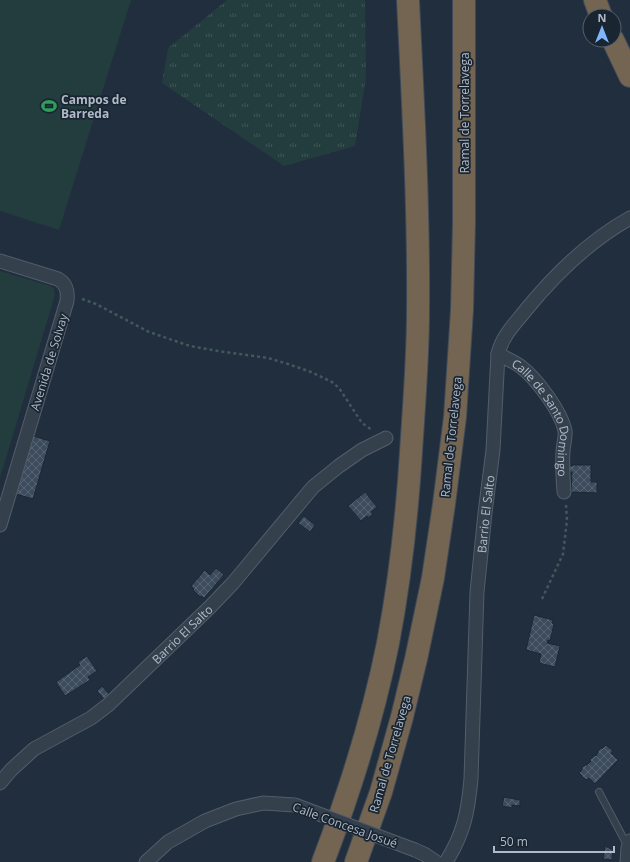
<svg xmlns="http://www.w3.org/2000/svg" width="630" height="862" font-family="'Open Sans',sans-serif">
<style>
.grass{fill:url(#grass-tufts)}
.garden{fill:#233c3e}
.building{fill:url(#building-cross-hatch);stroke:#1c2734}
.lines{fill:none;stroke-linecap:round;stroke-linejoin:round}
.lane-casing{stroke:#535d6b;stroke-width:8}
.street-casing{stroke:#535d6b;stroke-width:15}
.highway-casing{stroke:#404a58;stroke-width:24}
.path{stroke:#41595b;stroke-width:2.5;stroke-dasharray:3 3;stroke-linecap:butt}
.lane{stroke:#35404d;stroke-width:6}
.street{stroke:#35404d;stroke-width:13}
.highway{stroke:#736551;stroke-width:22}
.street-bridge-casing{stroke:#535d6b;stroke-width:15;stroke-linecap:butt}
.street-bridge{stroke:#35404d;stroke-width:13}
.labels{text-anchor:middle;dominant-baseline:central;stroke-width:3.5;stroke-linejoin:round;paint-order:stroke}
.poi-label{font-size:12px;font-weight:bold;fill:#b0bac9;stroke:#1a2532;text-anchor:start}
.street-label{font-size:12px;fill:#b0bac9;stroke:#1a2532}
</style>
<defs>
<pattern id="grass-tufts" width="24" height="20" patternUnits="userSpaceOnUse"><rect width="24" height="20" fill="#233c3e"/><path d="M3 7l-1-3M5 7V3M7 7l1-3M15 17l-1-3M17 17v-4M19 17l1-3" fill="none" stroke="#405659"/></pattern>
<pattern id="building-cross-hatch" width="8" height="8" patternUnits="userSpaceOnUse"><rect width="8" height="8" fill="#3d4c5d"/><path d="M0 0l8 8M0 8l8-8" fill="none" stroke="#566473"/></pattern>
</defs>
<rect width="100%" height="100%" fill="#212e3d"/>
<polygon class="grass" points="227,0 365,0 366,78 355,146 284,166 162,83 168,48"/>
<g class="garden">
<polygon points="0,0 131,0 59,230 0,211"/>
<polygon points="0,271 51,286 54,289 55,295 0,478"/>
</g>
<g class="building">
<polygon points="33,436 50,441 33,499 16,494"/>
<polygon points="572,465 591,465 591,482 597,482 597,493 571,492 572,472 568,472 568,466 572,466"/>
<polygon points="365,492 377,507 371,512 373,514 368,518 367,516 361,521 348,506"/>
<polygon points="304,516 315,525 310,532 298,523"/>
<polygon points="216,568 224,575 204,598 201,596 200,597 193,590 194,589 191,586 205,570 210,575"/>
<polygon points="534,615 553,620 552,623 554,624 550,641 548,640 547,643 560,646 555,667 539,663 541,654 526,650"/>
<polygon points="87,656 97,671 88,677 90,680 65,696 56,682 80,665 78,662"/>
<polygon points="102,686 109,694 104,699 97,691"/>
<polygon points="606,745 613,751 611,753 618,760 595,784 589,778 586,780 579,773 582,770 582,768 585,765 587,765 591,761 590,760 595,755 596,756 598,753 598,751 601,748 603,748"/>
<polygon points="504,797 520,800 520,806 512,805 512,808 502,806"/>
<polygon points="605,846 613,850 612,860 603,859"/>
</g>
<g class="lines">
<defs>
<polyline id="lane" points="599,792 627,845"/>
<g id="street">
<path d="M 0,261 L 58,279 C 67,284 68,292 67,301 L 0,525"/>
<path id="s1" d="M 498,354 C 505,358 513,361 520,366 C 536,378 561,411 565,431 C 566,437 563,446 563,452 C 562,466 563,479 564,492"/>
<path id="s2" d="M 0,783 L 11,770 L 34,749 L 91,718 L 108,705 L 210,607 L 233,583 L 313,487 L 339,466 L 362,450 L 386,438"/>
<polyline points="415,850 424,854 436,862"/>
<polyline points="146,862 168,842 205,821 236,809 263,803 295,805"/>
<path id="s3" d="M 446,862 C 464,833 468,812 471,779 L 477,592 L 485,513 L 493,450 L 498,354 C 502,336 514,325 525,311 C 555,274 589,241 630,218"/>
<polyline points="627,862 628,848 630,841"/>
</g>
<g id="highway">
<polyline points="595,0 601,16"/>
<polyline points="613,40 630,76"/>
<path d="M 323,862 C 350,791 373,718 388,643 C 400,580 407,516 411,452 C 414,405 418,358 418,312 C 419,208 413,104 408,0"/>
<polyline points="356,862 381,792 402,717 416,659 433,578 444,504 455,417 462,310 464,223 464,0"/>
</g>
</defs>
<use href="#lane" class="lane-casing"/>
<use href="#street" class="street-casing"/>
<use href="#highway" class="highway-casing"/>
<g class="path">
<polyline points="82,299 96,304 149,332 190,346 218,351 268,358 288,364 311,372 332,382 339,388 362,423 372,430"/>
<polyline points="542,599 563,554 567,520 566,505"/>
</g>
<use href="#lane" class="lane"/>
<use href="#street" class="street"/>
<use href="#highway" class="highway"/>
<defs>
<polyline id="street-bridge" points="295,805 415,850"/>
</defs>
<use href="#street-bridge" class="street-bridge-casing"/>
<use href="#street-bridge" class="street-bridge"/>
</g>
<defs>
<symbol id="stadium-bare" viewBox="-9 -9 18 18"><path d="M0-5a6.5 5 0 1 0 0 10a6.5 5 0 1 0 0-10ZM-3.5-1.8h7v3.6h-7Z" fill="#2e9e5b" stroke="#1a2532" stroke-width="2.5" paint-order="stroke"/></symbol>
</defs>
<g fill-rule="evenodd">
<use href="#stadium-bare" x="38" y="95" width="22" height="22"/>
</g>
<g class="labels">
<g class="poi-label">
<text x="61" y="99">Campos de<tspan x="61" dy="14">Barreda</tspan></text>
</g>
<g class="street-label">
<text transform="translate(464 113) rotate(-90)">Ramal de Torrelavega</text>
<text transform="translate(49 362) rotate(-73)">Avenida de Solvay</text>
<text stroke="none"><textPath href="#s1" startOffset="84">Calle de Santo Domingo</textPath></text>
<text transform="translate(451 437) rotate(-84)">Ramal de Torrelavega</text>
<text stroke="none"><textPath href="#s3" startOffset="353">Barrio El Salto</textPath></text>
<text stroke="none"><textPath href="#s2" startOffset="237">Barrio El Salto</textPath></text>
<text transform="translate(390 754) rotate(-74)">Ramal de Torrelavega</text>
<text transform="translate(345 825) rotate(20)">Calle Concesa Josué</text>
</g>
</g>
<g transform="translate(602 28)"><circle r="19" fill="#1a2532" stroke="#56616e"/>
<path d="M0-3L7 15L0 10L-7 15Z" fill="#7fb4ff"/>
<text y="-6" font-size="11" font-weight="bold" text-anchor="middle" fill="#b0bac9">N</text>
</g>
<path d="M494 846v6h120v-6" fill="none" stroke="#b0bac9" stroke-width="2"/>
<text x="500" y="846" font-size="12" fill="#b0bac9" stroke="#1a2532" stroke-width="3" paint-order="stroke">50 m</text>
</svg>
